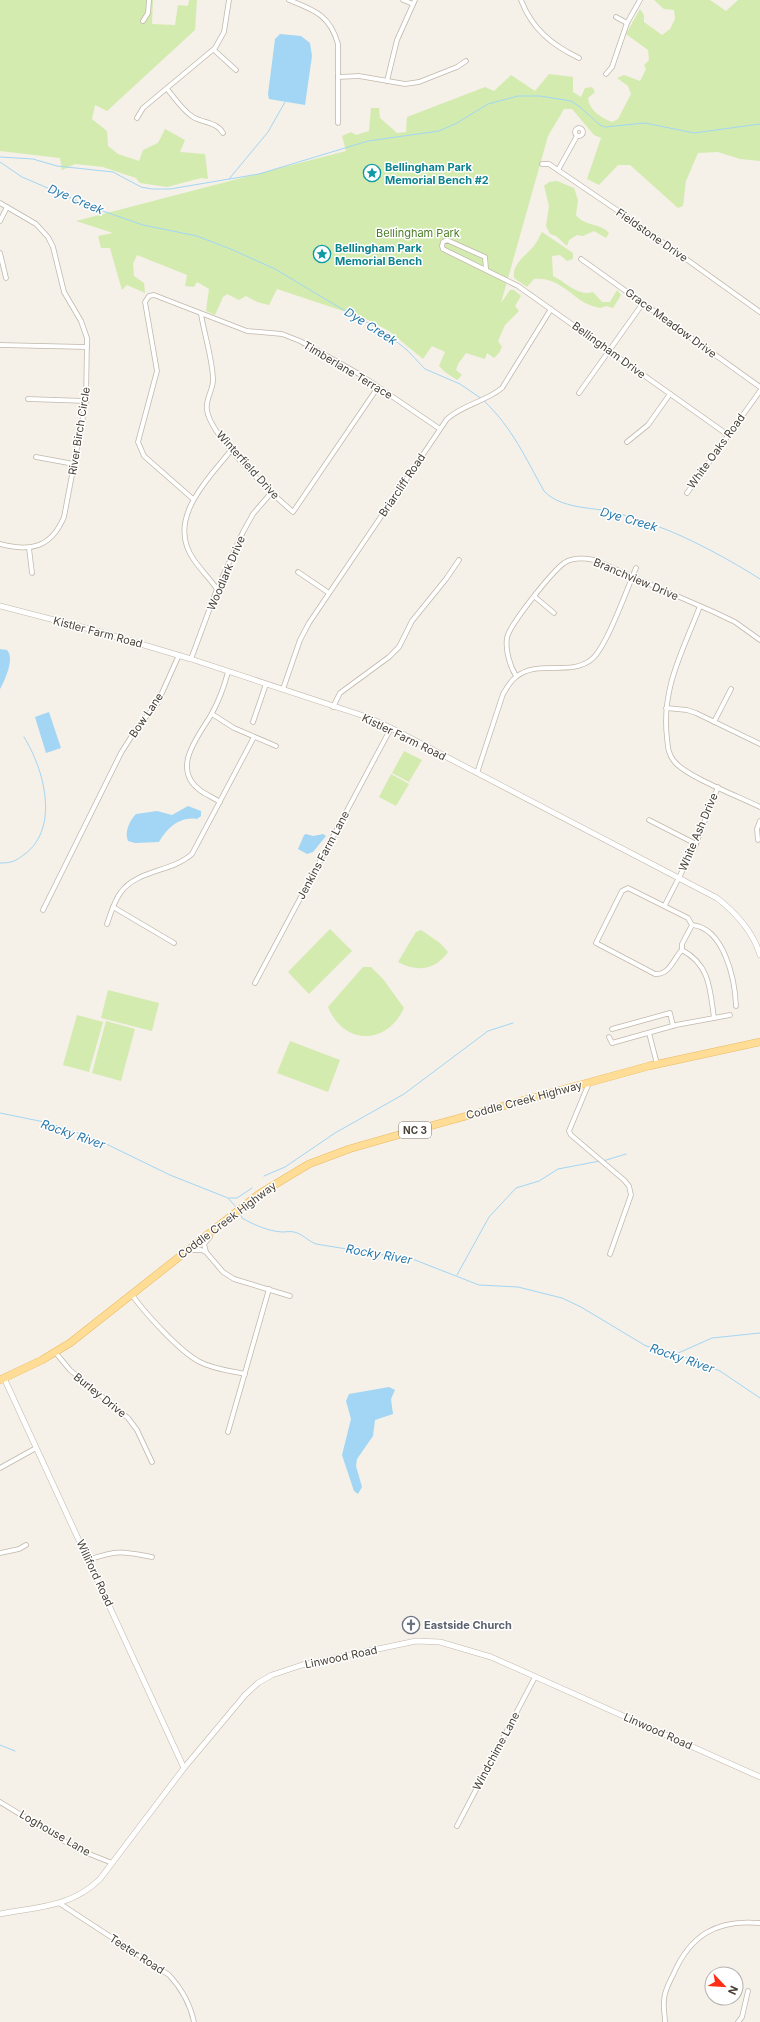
<svg xmlns="http://www.w3.org/2000/svg" width="760" height="2022" font-family="Inter,sans-serif">
<style>
.green{fill:#d3ebaf}
.water{fill:#a2d6f4}
.lines{fill:none;stroke-linecap:round;stroke-linejoin:round}
.stream{stroke:#a2d6f4;stroke-width:1}
.minor-casing{stroke:#c1b8aa;stroke-width:5.5}
.tertiary-casing{stroke:#c1b8aa;stroke-width:6}
.primary-casing{stroke:#eabb61;stroke-width:8}
.minor{stroke:#fff;stroke-width:4}
.tertiary{stroke:#fff;stroke-width:5}
.primary{stroke:#ffdd97;stroke-width:7}
.labels{text-anchor:middle;dominant-baseline:central;stroke-width:3;stroke-linejoin:round;paint-order:stroke}
.shield{fill:#fff;stroke:#807a72;stroke-width:1}
.shield-label{font-size:10px;font-weight:bold;fill:#494136}
.culture-label{font-size:11px;font-weight:bold;fill:#0d838f;stroke:#fff;text-anchor:start}
.park-label{font-size:11px;fill:#4b7e26;stroke:#fff}
.street-label{font-size:11px;fill:#494136;stroke:#fff}
.worship-label{font-size:11px;font-weight:bold;fill:#5b616d;stroke:#fff;text-anchor:start}
.water-label{font-size:12px;font-style:italic;fill:#2778aa;stroke:#fff}
</style>
<rect width="100%" height="100%" fill="#f5f0e8"/>
<g class="green">
<polygon points="0,0 153,0 152,24 175,25 178,5 188,6 189,0 197,0 195,30 107,111 95,105 92,119 107,131 108,146 118,154 139,161 143,150 158,143 165,129 185,140 180,152 205,154 208,179 201,178 167,187 140,183 136,178 103,167 75,164 62,170 60,158 0,151"/>
<path d="M 654,0 L 710,0 L 726,11 L 738,0 L 760,0 L 760,161 L 740,159 L 718,152 L 698,153 L 686,181 L 683,206 L 678,208 L 630,165 L 618,165 L 599,185 L 587,179 L 601,138 L 594,135 L 572,109 L 564,109 L 548,136 L 501,303 L 510,290 L 514,290 L 521,296 L 515,306 L 519,311 L 505,325 L 498,341 L 502,347 L 499,353 L 494,358 L 487,353 L 485,359 L 466,353 L 458,364 L 456,370 L 462,375 L 457,380 L 445,372 L 439,366 L 445,352 L 432,346 L 423,359 L 389,331 L 364,318 L 277,289 L 269,305 L 257,302 L 246,296 L 239,300 L 227,294 L 223,297 L 215,315 L 206,311 L 209,289 L 197,282 L 194,287 L 185,286 L 187,275 L 137,255 L 133,264 L 134,276 L 144,283 L 145,293 L 127,285 L 122,290 L 110,248 L 101,248 L 98,236 L 113,233 L 76,221 L 346,151 L 342,136 L 351,132 L 356,135 L 369,131 L 371,108 L 379,108 L 380,118 L 397,133 L 406,132 L 407,117 L 485,87 L 494,91 L 511,75 L 535,91 L 549,74 L 573,77 L 573,92 L 581,97 L 585,88 L 592,87 L 595,92 L 588,98 C 589,110 601,118 612,122 L 618,119 L 631,94 L 628,86 L 617,78 L 624,75 L 640,81 L 646,69 L 644,65 L 649,60 L 648,50 L 626,34 L 640,9 L 644,15 L 644,22 L 662,35 L 670,29 L 675,19 L 674,10 L 664,9 Z"/>
<path d="M 557,181 L 574,188 L 578,200 L 576,215 C 584,226 600,223 609,233 L 606,238 L 594,231 L 583,236 L 577,235 L 569,240 L 567,246 L 556,236 L 550,234 L 546,226 L 549,206 L 544,186 L 549,182 Z"/>
<path d="M 542,232 L 573,253 L 573,259 L 567,261 L 560,255 L 552,256 L 553,276 C 566,282 578,297 593,292 L 602,302 L 610,302 L 617,290 L 621,295 L 613,308 L 606,306 L 600,308 C 595,307 590,305 585,303 C 569,293 555,276 534,279 L 527,287 L 514,278 C 512,263 526,256 534,246 C 537,242 539,237 542,232 Z"/>
<polygon points="404,751 422,760 409,782 392,773"/>
<polygon points="391,774 409,784 396,806 379,797"/>
<polygon points="330,929 352,951 309,994 288,972"/>
<path d="M 421,930 L 440,943 L 448,952 C 434,971 417,972 398,962 L 416,932 Z"/>
<path d="M 363,967 L 371,967 L 383,979 L 404,1008 C 387,1045 344,1046 328,1007 Z"/>
<polygon points="108,990 159,1003 152,1031 101,1018"/>
<polygon points="77,1015 103,1022 89,1072 63,1065"/>
<polygon points="106,1021 135,1029 121,1081 92,1073"/>
<polygon points="290,1041 340,1060 328,1092 277,1073"/>
</g>
<g class="water">
<polygon points="280,34 301,36 310,43 312,56 305,105 269,99 268,94 275,39"/>
<path d="M 0,649 L 7,650 C 15,658 5,680 0,689 Z"/>
<polygon points="49,712 61,748 46,753 35,717"/>
<path d="M 188,806 L 201,811 L 201,816 L 197,819 C 180,816 167,828 159,842 L 135,843 L 128,841 C 124,832 130,820 136,814 L 157,811 L 172,815 Z"/>
<polygon points="306,834 313,836 323,834 326,836 313,852 307,854 298,849 304,835"/>
<polygon points="389,1387 395,1390 391,1399 393,1414 375,1420 373,1436 357,1459 356,1466 362,1487 358,1494 354,1491 342,1455 351,1419 346,1401 349,1394"/>
</g>
<g class="lines">
<g class="stream">
<polyline points="0,157 33,159 57,166 113,172 141,187 152,189 170,189 259,174 368,141 439,131 457,123 488,104 518,96 540,96 571,101 580,107 600,125 605,127 645,123 694,133 760,124"/>
<polyline points="0,162 22,177 97,209 143,225 197,236 233,250 275,269 342,309 383,331 407,350 425,369 460,384 482,399"/>
<polyline points="229,179 268,132 285,102"/>
<path d="M 484,401 C 512,427 526,459 544,491 C 561,509 591,507 613,512 C 628,516 643,521 657,526 C 688,537 732,561 760,579"/>
<path d="M 0,863 C 13,863 15,861 25,854 C 60,827 44,769 24,737"/>
<polyline points="0,1113 49,1123 98,1140 170,1175 228,1198 237,1208"/>
<polyline points="603,1161 626,1154"/>
<polyline points="264,1176 285,1167 335,1133 404,1094 488,1031 513,1023"/>
<polyline points="229,1198 237,1198 252,1188"/>
<path d="M 240,1212 L 242,1218 C 254,1225 268,1231 282,1232 C 286,1232 290,1231 294,1232 C 303,1234 308,1241 316,1244 L 415,1260 L 479,1285 L 518,1287 L 562,1298 L 581,1307 L 646,1346 L 669,1351 L 720,1371 L 760,1398"/>
<polyline points="457,1275 489,1217 516,1188 539,1181 558,1169 600,1161"/>
<polyline points="676,1354 712,1338 760,1333"/>
<polyline points="0,1745 15,1751"/>
</g>
<defs>
<g id="minor">
<path d="M 289,0 C 314,10 330,15 338,44 L 338,123"/>
<polyline points="403,0 413,4"/>
<path d="M 521,0 C 532,29 552,45 579,58"/>
<polyline points="616,17 627,23"/>
<polyline points="143,21 148,13 149,0"/>
<polyline points="214,50 236,70"/>
<polyline points="606,74 612,67 627,23 640,0"/>
<polyline points="338,77 359,76 405,84 419,82 457,67 466,61"/>
<polyline points="387,81 397,40 415,0"/>
<path d="M 167,89 C 175,98 182,110 193,117 C 203,123 217,122 223,133"/>
<polyline points="137,118 143,108 215,48 224,32 229,0"/>
<circle cx="579" cy="132" r="4"/>
<polyline points="542,164 549,164 633,221 760,312"/>
<polyline points="558,170 577,136"/>
<path d="M 0,203 L 36,224 L 48,237 L 53,247 L 64,292 L 81,321 L 87,338 L 86,401 L 64,517 C 51,548 30,552 0,544"/>
<polyline points="0,221 7,207"/>
<polyline points="0,253 6,278"/>
<polyline points="581,259 760,387"/>
<polyline points="486,269 485,257 447,240 443,242 442,246 443,249 518,286 728,435"/>
<path d="M 201,314 C 204,333 213,361 213,380 C 213,391 205,399 207,410 C 210,436 272,494 293,512 L 378,387"/>
<polyline points="0,345 87,347"/>
<polyline points="579,393 643,303"/>
<polyline points="28,399 86,401"/>
<polyline points="627,442 648,425 670,394"/>
<polyline points="36,457 74,464"/>
<polyline points="687,493 760,391"/>
<polyline points="193,499 144,456 138,442 157,371 145,302 149,296 154,295 247,331 282,334 300,341 359,374 440,429"/>
<polyline points="29,548 32,573"/>
<polyline points="298,572 329,593"/>
<path d="M 217,589 C 210,579 201,570 194,560 C 165,519 208,480 232,449"/>
<polyline points="535,597 554,613"/>
<path d="M 700,606 C 683,651 661,688 667,738 C 668,747 668,754 674,761 C 685,776 740,797 760,807"/>
<polyline points="191,659 217,589 243,532 253,514 271,493"/>
<path d="M 516,676 C 510,666 505,650 507,638 C 509,625 552,572 564,563 C 573,557 584,558 594,560 L 714,612 L 735,622 L 760,640"/>
<path d="M 283,689 L 300,640 L 309,623 L 447,419 C 464,404 485,402 502,388 L 551,309"/>
<polyline points="333,707 340,693 389,657 399,647 412,621 446,579 459,560"/>
<polyline points="666,708 687,710 696,713 760,744"/>
<polyline points="212,714 234,728 276,746"/>
<polyline points="253,722 266,684"/>
<polyline points="714,722 731,689"/>
<path d="M 477,773 L 503,694 C 507,688 510,681 516,677 C 537,659 571,677 592,659 C 607,646 627,589 636,568"/>
<path d="M 220,802 C 214,798 207,795 201,791 C 170,769 198,737 211,715 C 219,701 224,687 228,672"/>
<polyline points="649,820 696,844"/>
<polyline points="758,840 757,829 760,821"/>
<polyline points="665,905 695,846 718,787"/>
<polyline points="113,907 174,943"/>
<polyline points="43,910 121,753 138,726 157,704 179,655"/>
<path d="M 107,924 C 111,913 114,901 121,892 C 137,870 172,872 192,854 L 254,737"/>
<path d="M 692,925 C 724,928 735,979 736,1006"/>
<path d="M 682,950 C 673,959 670,975 655,974 L 596,943 L 622,891 L 628,888 L 688,918 L 692,925 L 682,944 L 682,950 C 710,965 710,989 714,1018 L 730,1015"/>
<polyline points="255,983 391,728"/>
<polyline points="612,1029 670,1013 673,1026"/>
<polyline points="649,1033 657,1064"/>
<polyline points="609,1037 612,1043 676,1025 714,1018"/>
<polyline points="589,1083 569,1131 571,1135 624,1180 629,1186 631,1195 610,1254"/>
<polyline points="189,1250 201,1250 206,1252 204,1244 210,1237"/>
<polyline points="206,1252 223,1272 234,1279 290,1296"/>
<path d="M 132,1295 C 145,1313 180,1352 200,1362 C 213,1369 231,1371 245,1374"/>
<polyline points="55,1352 70,1370 128,1418 137,1430 152,1462"/>
<polyline points="228,1432 269,1289"/>
<polyline points="0,1468 36,1448"/>
<polyline points="0,1553 19,1549 26,1545"/>
<path d="M 88,1560 C 117,1550 122,1551 152,1557"/>
<polyline points="0,1802 77,1849 112,1863"/>
<polyline points="457,1826 535,1677"/>
<path d="M 59,1903 L 169,1975 C 182,1989 190,2003 194,2022"/>
<path d="M 665,2022 C 665,2015 663,2008 664,2001 C 664,1991 669,1983 673,1975 C 690,1935 717,1919 760,1923"/>
<polyline points="738,2022 742,2017 748,1991"/>
</g>
<g id="tertiary">
<path d="M 0,606 L 97,631 L 191,659 L 367,717 L 391,728 L 717,898 C 736,913 753,931 760,955"/>
<polyline points="4,1378 184,1768"/>
<path d="M 0,1914 C 37,1907 72,1907 100,1879 L 184,1768 L 245,1695 L 258,1683 L 272,1675 L 302,1665 L 416,1641 L 440,1642 L 491,1657 L 760,1777"/>
</g>
<polyline id="primary" points="0,1380 42,1360 70,1343 259,1194 309,1164 349,1149 419,1129 649,1066 760,1042"/>
</defs>
<use href="#minor" class="minor-casing"/>
<use href="#tertiary" class="tertiary-casing"/>
<use href="#primary" class="primary-casing"/>
<use href="#minor" class="minor"/>
<use href="#tertiary" class="tertiary"/>
<use href="#primary" class="primary"/>
</g>
<defs>
<symbol id="sight-ring" viewBox="-11 -11 22 22"><circle r="9.5" fill="#fff" stroke="#0f9aa8" stroke-width="1.5"/><path d="M0-6L1.8-2.2L6-1.7L2.9 1.2L3.7 5.4L0 3.3L-3.7 5.4L-2.9 1.2L-6-1.7L-1.8-2.2Z" fill="#0f9aa8"/></symbol>
<symbol id="church-ring" viewBox="-11 -11 22 22"><circle r="9.5" fill="#fff" stroke="#6b7280" stroke-width="1.5"/><path d="M-1.2-6h2.4v3.5h3.3v2.4h-3.3V6h-2.4V-.1h-3.3v-2.4h3.3Z" fill="#6b7280"/></symbol>
</defs>
<g fill-rule="evenodd">
<use href="#sight-ring" x="362" y="163" width="20" height="20"/>
<use href="#sight-ring" x="312" y="244" width="20" height="20"/>
<use href="#church-ring" x="401" y="1615" width="20" height="20"/>
</g>
<g class="labels">
<rect class="shield" x="399" y="1122" width="32" height="16" rx="3"/>
<g class="shield-label">
<text x="415" y="1130">NC 3</text>
</g>
<g class="culture-label">
<text x="385" y="167">Bellingham Park<tspan x="385" dy="13">Memorial Bench #2</tspan></text>
<text x="335" y="248">Bellingham Park<tspan x="335" dy="13">Memorial Bench</tspan></text>
</g>
<g class="park-label">
<text x="418" y="233">Bellingham Park</text>
</g>
<g class="street-label">
<text transform="translate(652 235) rotate(35)">Fieldstone Drive</text>
<text transform="translate(671 323) rotate(36)">Grace Meadow Drive</text>
<text transform="translate(609 350) rotate(36)">Bellingham Drive</text>
<text transform="translate(348 370) rotate(31)">Timberlane Terrace</text>
<text transform="translate(79 431) rotate(-81)">River Birch Circle</text>
<text transform="translate(716 451) rotate(-54)">White Oaks Road</text>
<text transform="translate(248 465) rotate(48)">Winterfield Drive</text>
<text transform="translate(402 485) rotate(-56)">Briarcliff Road</text>
<text transform="translate(226 573) rotate(-67)">Woodlark Drive</text>
<text transform="translate(636 579) rotate(23)">Branchview Drive</text>
<text transform="translate(98 632) rotate(15)">Kistler Farm Road</text>
<text transform="translate(146 715) rotate(-56)">Bow Lane</text>
<text transform="translate(404 737) rotate(26)">Kistler Farm Road</text>
<text transform="translate(698 832) rotate(-67)">White Ash Drive</text>
<text transform="translate(323 855) rotate(-62)">Jenkins Farm Lane</text>
<text transform="translate(524 1100) rotate(-15)">Coddle Creek Highway</text>
<text transform="translate(227 1220) rotate(-37)">Coddle Creek Highway</text>
<text transform="translate(100 1395) rotate(39)">Burley Drive</text>
<text transform="translate(95 1573) rotate(65)">Williford Road</text>
<text transform="translate(341 1657) rotate(-12)">Linwood Road</text>
<text transform="translate(658 1731) rotate(24)">Linwood Road</text>
<text transform="translate(496 1751) rotate(-62)">Windchime Lane</text>
<text transform="translate(55 1833) rotate(30)">Loghouse Lane</text>
<text transform="translate(137 1954) rotate(33)">Teeter Road</text>
</g>
<g class="worship-label">
<text x="424" y="1625">Eastside Church</text>
</g>
<g class="water-label">
<text transform="translate(76 199) rotate(23)">Dye Creek</text>
<text transform="translate(371 326) rotate(32)">Dye Creek</text>
<text transform="translate(629 519) rotate(16)">Dye Creek</text>
<text transform="translate(73 1134) rotate(19)">Rocky River</text>
<text transform="translate(379 1254) rotate(10)">Rocky River</text>
<text transform="translate(682 1358) rotate(19)">Rocky River</text>
</g>
</g>
<g transform="translate(724 1986) rotate(115)"><circle r="19" fill="#ffffff" stroke="#b6b3af"/>
<path d="M0-3L7 15L0 10L-7 15Z" fill="#ff2e15"/>
<text y="-6" font-size="11" font-weight="bold" text-anchor="middle" fill="#494136">N</text>
</g>
</svg>
